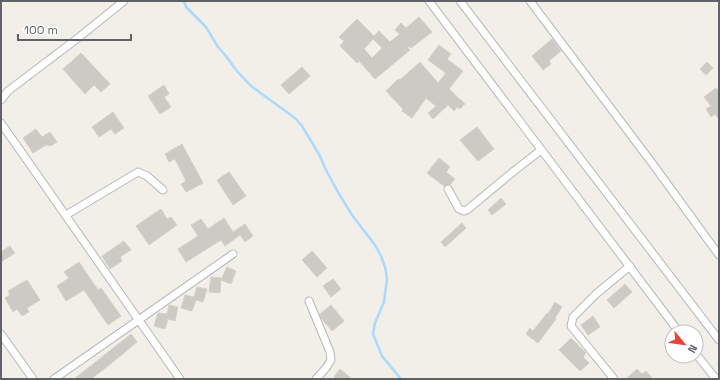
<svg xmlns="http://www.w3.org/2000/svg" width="720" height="380" font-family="'Space Grotesk',sans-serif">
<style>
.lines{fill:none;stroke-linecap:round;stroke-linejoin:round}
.stream{stroke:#aadaff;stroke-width:2.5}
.building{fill:#cccac5;stroke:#d6d1c6;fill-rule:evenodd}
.street-casing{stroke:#b5b8bc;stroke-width:9}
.street{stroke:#fff;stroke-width:7}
</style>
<rect width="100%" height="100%" fill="#f1efe8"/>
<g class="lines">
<polyline class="stream" points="184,1 186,7 206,27 218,47 226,56 236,70 251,86 295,118 302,126 320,156 325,168 339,194 352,215 375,245 381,256 385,267 387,279 384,302 375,323 373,334 382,356 401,379"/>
</g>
<g class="building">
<path d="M 419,17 L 432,32 L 411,48 L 409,46 L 408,48 L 410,50 L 375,79 L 359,61 L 357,63 L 340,46 L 344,41 L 339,37 L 357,19 L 374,36 L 379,31 L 390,42 L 400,34 L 395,30 L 401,23 L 406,28 ZM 373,39 L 382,48 L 372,58 L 364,49 Z"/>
<polygon points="552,39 561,51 549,61 551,64 543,70 532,56"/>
<polygon points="439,45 451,54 447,59 463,71 449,89 465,104 460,109 457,107 454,111 448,105 433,119 428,113 436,106 426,98 412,118 402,111 403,109 386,91 398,79 400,80 420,62 438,83 446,73 428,60"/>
<polygon points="81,53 110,84 101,92 94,85 85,94 63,69"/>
<polygon points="707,62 713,68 706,75 700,69"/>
<polygon points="302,67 310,76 289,94 281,85"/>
<polygon points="164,85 169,94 164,97 171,107 160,114 148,96"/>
<polygon points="716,88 719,92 719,119 715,114 711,117 706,109 711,106 704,97"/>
<polygon points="113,112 124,128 115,134 111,129 99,137 92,127"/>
<polygon points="477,127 494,149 478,161 460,140"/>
<polygon points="36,129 42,137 50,132 57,142 50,146 46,145 33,153 23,138"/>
<polygon points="182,144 203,183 186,192 181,184 186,181 175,159 169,162 165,154"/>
<polygon points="439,158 450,167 446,172 455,179 450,185 444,186 427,173"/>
<polygon points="229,172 246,196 233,205 217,180"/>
<polygon points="501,198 506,204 492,215 488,210"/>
<polygon points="161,209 167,219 171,217 177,225 149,245 136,226"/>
<polygon points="224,218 233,232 245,224 253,236 245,242 240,235 225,246 221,240 186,262 178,249 198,236 191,225 201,219 208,229"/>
<polygon points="462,223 466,228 445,247 441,242"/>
<polygon points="124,241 131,250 120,257 122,261 110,269 102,256"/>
<polygon points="10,246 15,253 1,262 1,252"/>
<polygon points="312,251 327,268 317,277 302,260"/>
<polygon points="79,262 98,290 101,288 121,316 108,325 84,290 66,301 57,286 69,278 64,272"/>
<polygon points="227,267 236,271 231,284 221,280"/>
<polygon points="211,277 221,278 220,293 209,292"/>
<polygon points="333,279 341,289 331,297 323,286"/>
<polygon points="27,280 40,300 27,308 29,312 22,316 17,309 13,312 5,298 10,295 8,291"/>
<polygon points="625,284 632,292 614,308 607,300"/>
<polygon points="197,287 207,289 203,302 196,300 192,311 181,308 185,295 194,297"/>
<polygon points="555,302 562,307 555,318 556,319 538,343 526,334 530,328 533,331 547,313 548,314"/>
<polygon points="169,305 178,307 175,321 168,319 165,329 154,326 158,313 167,314"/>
<polygon points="331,305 344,321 332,331 321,318 320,314"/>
<polygon points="593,316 600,327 588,335 581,325"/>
<polygon points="131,334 137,342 113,362 91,379 74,379"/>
<polygon points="571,338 586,353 583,357 589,363 580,371 559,350"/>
<polygon points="340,369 352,379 337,379 334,377"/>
<polygon points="637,369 642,374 646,371 653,379 626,379"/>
</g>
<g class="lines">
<defs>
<g id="street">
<polyline points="429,1 679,332"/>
<polyline points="460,1 719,340"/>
<polyline points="530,1 652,163 719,255"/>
<polyline points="1,100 8,91 78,38 124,1"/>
<polyline points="1,123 180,379"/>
<polyline points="448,189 459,209 464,211 467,210 514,171 541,150"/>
<polyline points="66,215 138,172 147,176 163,190"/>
<polyline points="309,301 330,352 331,360 326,368 316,379"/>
<polyline points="1,334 33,379"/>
<polyline points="696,354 716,379"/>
<polyline points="54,379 233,254"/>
<polyline points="614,379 571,326 573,317 596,294 630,266"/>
</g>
</defs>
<use href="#street" class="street-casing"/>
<use href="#street" class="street"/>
</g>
<rect width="720" height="380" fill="none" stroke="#5f6368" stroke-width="4"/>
<g transform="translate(684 344) rotate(119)"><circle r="19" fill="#ffffff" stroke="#bfc1c3"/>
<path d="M0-3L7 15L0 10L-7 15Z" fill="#ea4335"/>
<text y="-6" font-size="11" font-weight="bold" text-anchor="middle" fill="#5f6368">N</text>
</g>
<path d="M18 34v6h113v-6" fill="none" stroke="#5f6368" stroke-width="2"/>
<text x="24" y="34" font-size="12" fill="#5f6368" stroke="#ffffff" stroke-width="3" paint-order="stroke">100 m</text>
</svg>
